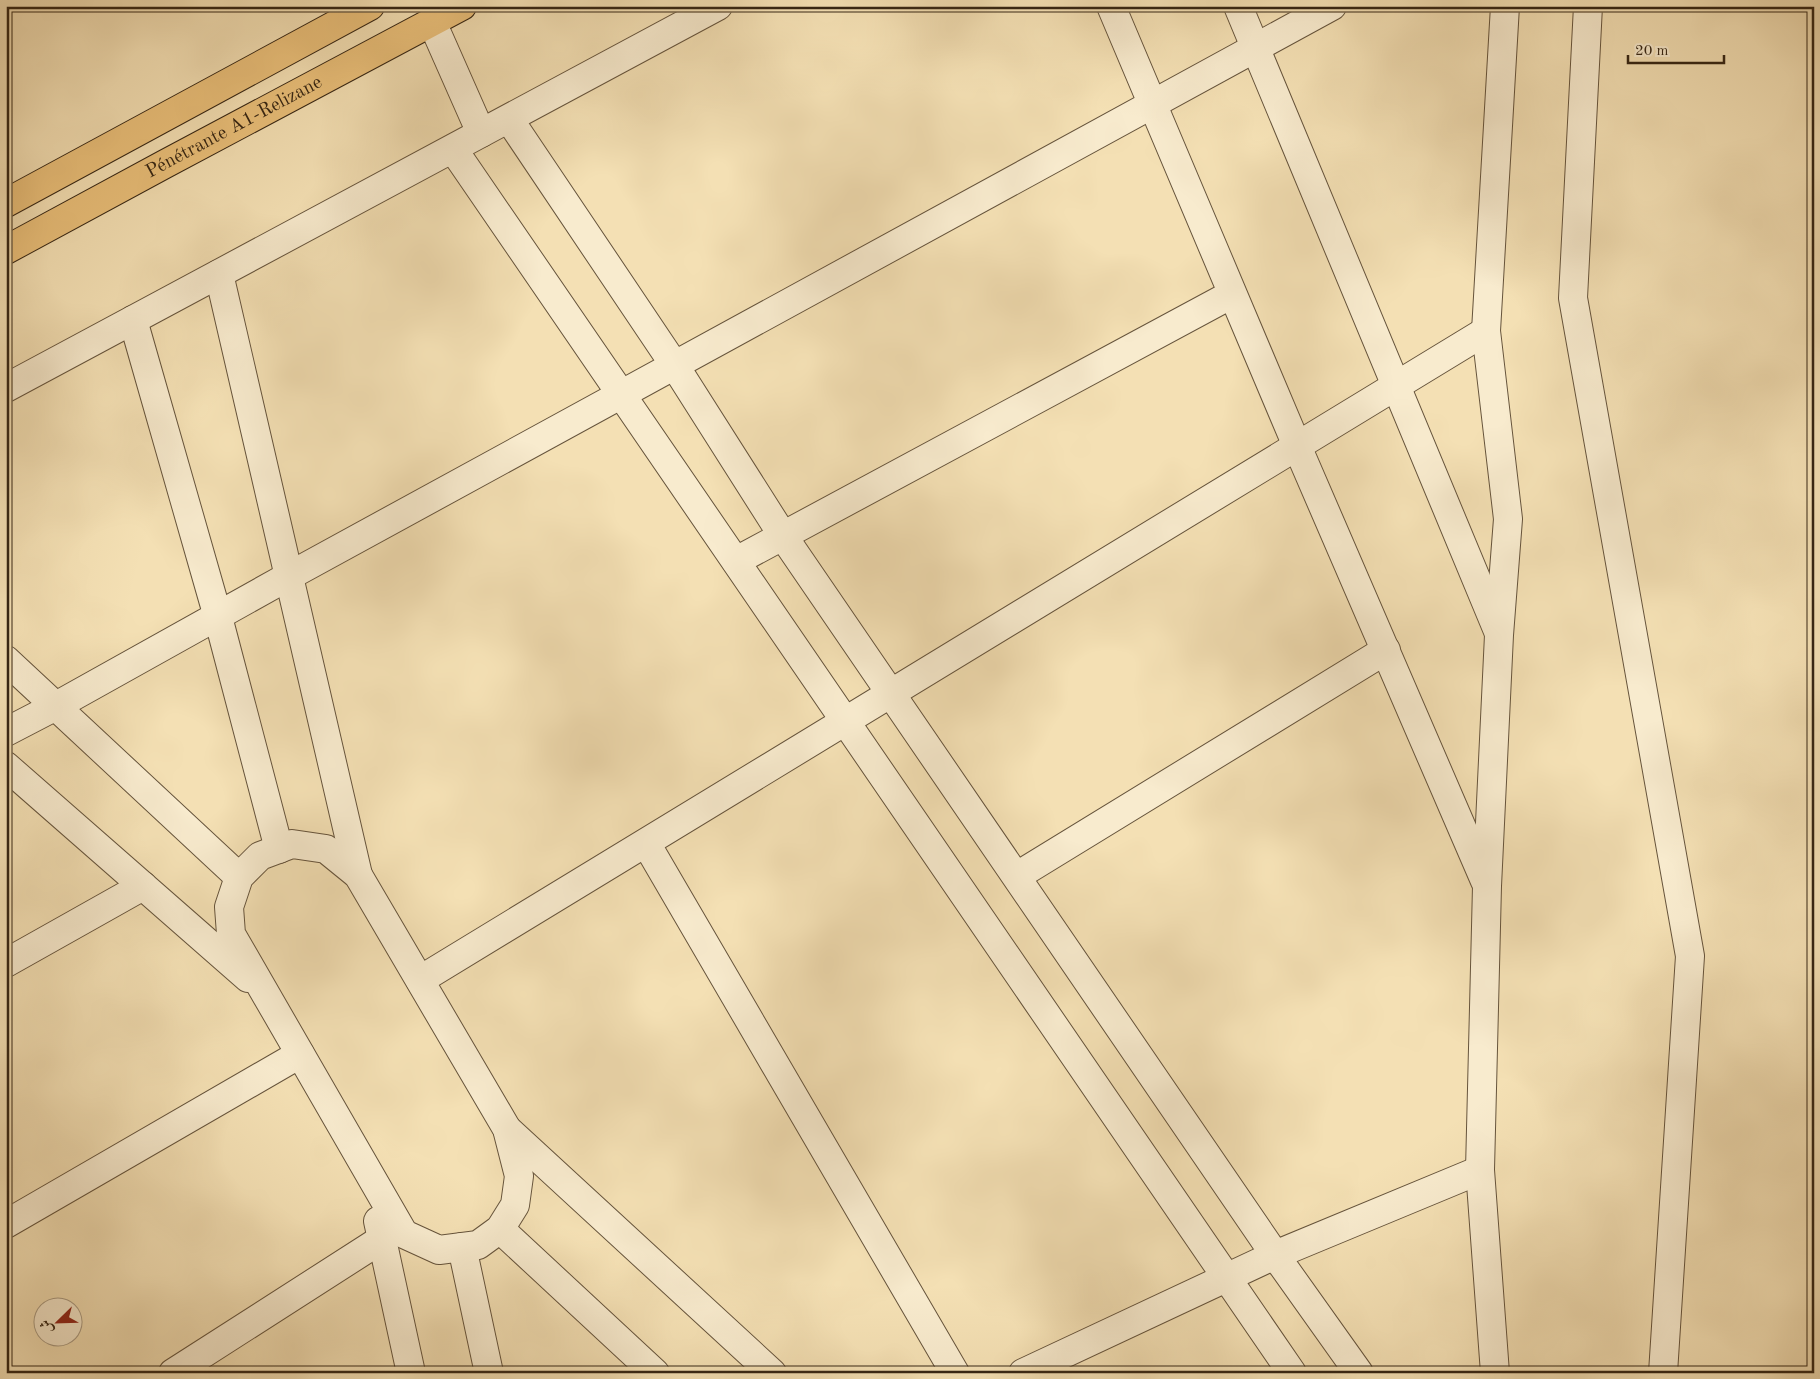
<svg xmlns="http://www.w3.org/2000/svg" width="1820" height="1379" font-family="'Old Standard TT',Amiri,serif">
<style>
.lines{fill:none;stroke-linecap:round;stroke-linejoin:round}
.minor-casing{stroke:#66543c;stroke-width:30}
.trunk-casing{stroke:#362614;stroke-width:30}
.minor{stroke:#f8ebce;stroke-width:28}
.trunk{stroke:#eac07a;stroke-width:28}
.labels{text-anchor:middle;dominant-baseline:central;stroke-width:5;stroke-linejoin:round;paint-order:stroke}
.street-label{font-size:19px;fill:#362614;stroke:#f8ebce}
</style>
<rect width="100%" height="100%" fill="#f4e0b4"/>
<filter id="stains"><feTurbulence type="fractalNoise" baseFrequency=".004" numOctaves="4"/><feColorMatrix values="0 0 0 0 .2 0 0 0 0 .09 0 0 0 0 .02 0 0 0 .5 -.17"/></filter>
<radialGradient id="worn" r=".72"><stop offset=".6" stop-color="#630" stop-opacity="0"/><stop offset="1" stop-color="#630" stop-opacity=".3"/></radialGradient>
<g class="lines">
<defs>
<g id="minor">
<polyline points="1111,6 1297,446 1485,881"/>
<polyline points="1238,6 1498,631"/>
<polyline points="1588,6 1573,298 1690,956 1663,1373"/>
<polyline points="432,22 481,133"/>
<polyline points="509,119 675,366 783,536 1275,1255 1359,1373"/>
<polyline points="453,149 1292,1373"/>
<polyline points="219,274 358,875"/>
<polyline points="133,320 218,617 279,849"/>
<polyline points="6,388 718,6"/>
<polyline points="736,561 1221,300"/>
<polyline points="6,660 239,877"/>
<polyline points="6,732 56,706 289,576 1332,6"/>
<polyline points="6,766 248,978"/>
<polyline points="646,843 955,1373"/>
<polygon points="292,844 326,849 358,875 507,1129 519,1176 515,1205 500,1229 478,1245 439,1250 404,1234 231,934 229,907 239,877 260,856"/>
<polyline points="1017,876 1386,650"/>
<polyline points="6,963 143,886"/>
<polyline points="420,980 1486,331"/>
<polyline points="507,1129 772,1373"/>
<polyline points="378,1221 411,1373"/>
<polyline points="6,1224 300,1054"/>
<polyline points="500,1229 655,1373"/>
<polyline points="462,1247 489,1373"/>
<polyline points="173,1373 382,1239"/>
<polyline points="1023,1373 1275,1255 1480,1170"/>
<polyline points="1495,1373 1480,1170 1487,886 1499,635 1508,519 1486,331 1505,6"/>
</g>
<g id="trunk">
<polyline points="6,203 370,6"/>
<path id="s1" d="M 6,250 L 165,164 L 462,6"/>
</g>
</defs>
<use href="#minor" class="minor-casing"/>
<use href="#trunk" class="trunk-casing"/>
<use href="#minor" class="minor"/>
<use href="#trunk" class="trunk"/>
</g>
<g class="labels">
<g class="street-label">
<text stroke="none"><textPath href="#s1" startOffset="259">Pénétrante A1-Relizane</textPath></text>
</g>
</g>
<rect width="1820" height="1379" fill="none" stroke="#f4e0b4" stroke-width="25"/>
<rect x="8" y="8" width="1805" height="1364" fill="none" stroke="#362614" stroke-width="2.5"/>
<rect x="12" y="12" width="1795" height="1354" fill="none" stroke="#362614"/>
<g transform="translate(58 1322) rotate(247)"><circle r="24" fill="#f8ebce" stroke="#aa9c84"/>
<path d="M0-4L9 19L0 12L-9 19Z" fill="#8f2418"/>
<text y="-8" font-size="14" font-weight="bold" text-anchor="middle" fill="#362614">ش</text>
</g>
<path d="M1628 55v8h96v-8" fill="none" stroke="#362614" stroke-width="2.5"/>
<text x="1635" y="55" font-size="15" fill="#362614" stroke="#f8ebce" stroke-width="4" paint-order="stroke">20 m</text>
<rect width="100%" height="100%" filter="url(#stains)"/>
<rect width="100%" height="100%" fill="url(#worn)"/>
</svg>
